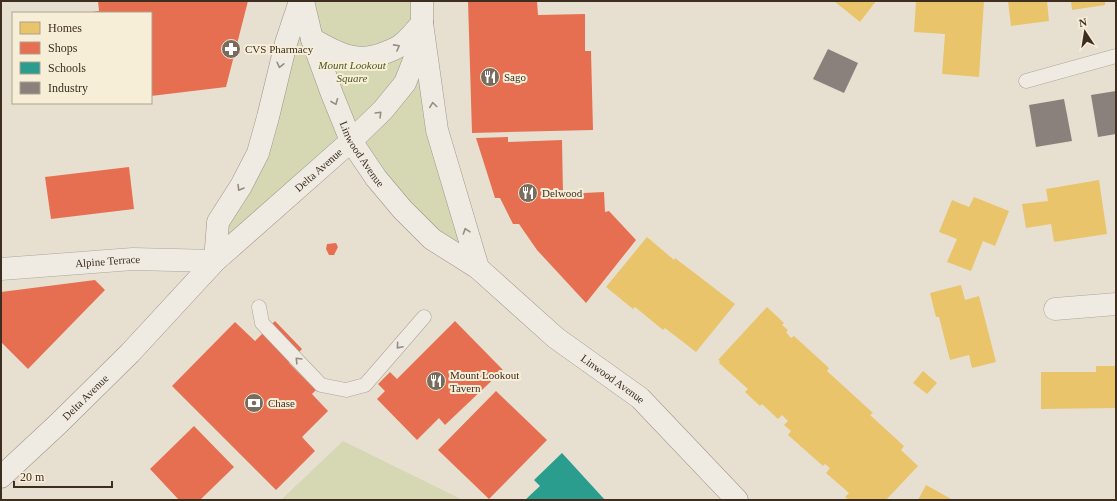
<svg xmlns="http://www.w3.org/2000/svg" width="1117" height="501" font-family="'Times New Roman',serif">
<style>
.green{fill:#d6d7b3}
.homes{fill:#e9c46a}
.shops{fill:#e76f51}
.schools{fill:#2a9d8f}
.industry{fill:#8a817c}
.lines{fill:none;stroke-linecap:round;stroke-linejoin:round}
.lane-casing{stroke:#ada599;stroke-width:15}
.street-casing{stroke:#ada599;stroke-width:23}
.secondary-casing{stroke:#9c958a;stroke-width:23}
.lane{stroke:#efebe3;stroke-width:14}
.street{stroke:#efebe3;stroke-width:22}
.secondary{stroke:#efebe3;stroke-width:22}
.oneway{stroke:#968c82}
.labels{text-anchor:middle;dominant-baseline:central;stroke-width:4;stroke-linejoin:round;paint-order:stroke}
.poi-label{font-size:11px;fill:#3d2e20;stroke:#f7eed8;text-anchor:start}
.park-label{font-size:11px;font-style:italic;fill:#4d5a26;stroke:#f7eed8}
.street-label{font-size:11px;fill:#3d2e20;stroke:#f7eed8}
</style>
<rect width="100%" height="100%" fill="#e7e0d1"/>
<g class="green">
<polygon points="300,1 422,1 422,23 478,268 432,239 351,141 215,261 241,186"/>
<polygon points="343,441 463,500 281,500"/>
</g>
<g class="homes">
<polygon points="834,1 876,1 860,22"/>
<polygon points="916,1 984,1 979,77 942,74 945,34 914,32"/>
<polygon points="1008,1 1047,1 1049,21 1011,26"/>
<polygon points="1071,1 1105,1 1105,5 1072,10"/>
<polygon points="1099,180 1107,234 1054,242 1051,224 1026,228 1022,204 1048,201 1046,189"/>
<polygon points="974,197 1009,211 995,246 983,241 971,271 947,262 957,239 939,232 952,200 969,207"/>
<polygon points="647,237 674,260 675,258 735,304 696,352 665,328 663,330 635,307 633,309 606,287"/>
<polygon points="961,285 965,300 979,296 996,362 972,368 969,355 950,360 939,317 936,317 930,293"/>
<polygon points="767,307 784,323 782,325 788,330 786,332 791,338 794,336 829,368 827,371 873,413 870,415 904,446 901,450 918,466 886,500 849,500 845,497 849,493 826,473 830,468 825,464 823,466 788,435 791,431 784,425 788,421 782,415 778,419 762,404 760,406 745,392 748,389 719,363 720,361 718,360"/>
<polygon points="1096,366 1116,366 1116,408 1041,409 1041,372 1096,372"/>
<polygon points="923,371 937,383 927,394 913,383"/>
<polygon points="926,485 953,500 918,500"/>
</g>
<g class="shops">
<polygon points="98,1 248,1 226,87 151,96 151,13 86,13 99,11"/>
<polygon points="468,1 537,1 538,15 585,14 585,51 591,51 593,130 472,133"/>
<polygon points="508,137 508,142 562,140 563,194 604,192 605,212 609,211 636,240 586,303 537,250 519,224 513,224 500,198 495,198 476,138"/>
<polygon points="129,167 134,209 51,219 45,177"/>
<polygon points="336,243 338,247 334,255 329,255 326,249 327,244"/>
<polygon points="95,280 105,290 28,369 1,342 1,292"/>
<polygon points="275,321 302,349 289,363 316,390 312,394 328,411 302,437 315,451 276,490 172,386 235,322 255,341"/>
<polygon points="455,321 503,370 445,425 439,418 417,440 377,399 385,391 378,384 390,372 397,379"/>
<polygon points="496,391 547,440 489,499 438,450"/>
<polygon points="194,426 234,467 200,500 179,500 150,469"/>
</g>
<polygon class="schools" points="562,453 605,500 525,500 540,486 534,480"/>
<g class="industry">
<polygon points="828,49 858,63 844,93 813,79"/>
<polygon points="1116,91 1116,134 1098,137 1091,95"/>
<polygon points="1064,99 1072,141 1036,147 1029,105"/>
</g>
<g class="lines">
<defs>
<g id="lane">
<polyline points="1026,81 1116,56"/>
<polyline points="259,307 262,323 321,385 346,390 365,385 424,317"/>
</g>
<g id="street">
<path id="s1" d="M 1,269 L 133,259 L 215,261"/>
<polyline points="1055,309 1116,304"/>
</g>
<g id="secondary">
<path id="s2" d="M 303,1 L 312,39 L 332,94 L 351,141 L 376,178 L 402,209 L 432,239 L 478,268 L 556,338 L 640,398 L 737,500"/>
<polyline points="422,1 422,23 437,130 478,268"/>
<path d="M 312,39 C 338,54 357,65 387,52 C 392,50 397,48 401,45 C 409,39 416,30 422,23"/>
<polyline points="215,261 218,222 241,186 258,153 268,117 286,43 300,1"/>
<path id="s3" d="M 1,477 L 58,424 L 130,353 L 215,261 L 351,141 L 383,110 L 405,83 L 416,55 L 422,23"/>
</g>
</defs>
<use href="#lane" class="lane-casing"/>
<use href="#street" class="street-casing"/>
<use href="#secondary" class="secondary-casing"/>
<use href="#lane" class="lane"/>
<use href="#street" class="street"/>
<use href="#secondary" class="secondary"/>
</g>
<defs><path id="oneway-chevron" d="M-2-3.5L2.5 0L-2 3.5" fill="none" stroke-width="1.6" stroke-linecap="round" stroke-linejoin="round"/></defs>
<g class="oneway">
<use href="#oneway-chevron" transform="translate(397 47) rotate(-29)"/>
<use href="#oneway-chevron" transform="translate(280 65) rotate(103)"/>
<use href="#oneway-chevron" transform="translate(335 102) rotate(68)"/>
<use href="#oneway-chevron" transform="translate(433 105) rotate(-98)"/>
<use href="#oneway-chevron" transform="translate(379 114) rotate(-45)"/>
<use href="#oneway-chevron" transform="translate(240 188) rotate(121)"/>
<use href="#oneway-chevron" transform="translate(466 231) rotate(-108)"/>
<use href="#oneway-chevron" transform="translate(399 346) rotate(131)"/>
<use href="#oneway-chevron" transform="translate(298 360) rotate(-134)"/>
</g>
<defs>
<symbol id="pharmacy-disc" viewBox="-11 -11 22 22"><circle r="9.5" fill="#786c5e" stroke="#f7eed8"/><path d="M-2-6h4v4h4v4h-4v4h-4v-4h-4v-4h4Z" fill="#fff"/></symbol>
<symbol id="restaurant-disc" viewBox="-11 -11 22 22"><circle r="9.5" fill="#786c5e" stroke="#f7eed8"/><path d="M-5-6h1v4h1v-4h1v4h1v-4h1v5L-1.5 .5V6h-2V.5L-5-1ZM5-6V6H3V1.5H1.5Q1.5-4 5-6Z" fill="#fff"/></symbol>
<symbol id="bank-disc" viewBox="-11 -11 22 22"><circle r="9.5" fill="#786c5e" stroke="#f7eed8"/><path d="M-6-4H6V4H-6ZM0-2.3a2.3 2.3 0 1 0 0 4.6a2.3 2.3 0 1 0 0-4.6Z" fill="#fff"/></symbol>
</defs>
<g fill-rule="evenodd">
<use href="#pharmacy-disc" x="220" y="38" width="22" height="22"/>
<use href="#restaurant-disc" x="479" y="66" width="22" height="22"/>
<use href="#restaurant-disc" x="517" y="182" width="22" height="22"/>
<use href="#restaurant-disc" x="425" y="370" width="22" height="22"/>
<use href="#bank-disc" x="243" y="392" width="22" height="22"/>
</g>
<g class="labels">
<g class="poi-label">
<text x="245" y="49">CVS Pharmacy</text>
<text x="504" y="77">Sago</text>
<text x="542" y="193">Delwood</text>
<text x="450" y="375">Mount Lookout<tspan x="450" dy="13">Tavern</tspan></text>
<text x="268" y="403">Chase</text>
</g>
<g class="park-label">
<text x="352" y="65">Mount Lookout<tspan x="352" dy="13">Square</tspan></text>
</g>
<g class="street-label">
<text stroke="none"><textPath href="#s2" startOffset="165">Linwood Avenue</textPath></text>
<text stroke="none"><textPath href="#s3" startOffset="442">Delta Avenue</textPath></text>
<text stroke="none"><textPath href="#s1" startOffset="107">Alpine Terrace</textPath></text>
<text stroke="none"><textPath href="#s2" startOffset="505">Linwood Avenue</textPath></text>
<text stroke="none"><textPath href="#s3" startOffset="116">Delta Avenue</textPath></text>
</g>
</g>
<rect width="1117" height="501" fill="none" stroke="#3d2e20" stroke-width="4"/>
<rect x="12" y="12" width="140" height="92" fill="#f7eed8" stroke="#ada18e"/>
<rect x="20" y="22" width="20" height="12" fill="#e9c46a" stroke="#ada18e"/>
<text x="48" y="32" font-size="12" fill="#3d2e20">Homes</text>
<rect x="20" y="42" width="20" height="12" fill="#e76f51" stroke="#ada18e"/>
<text x="48" y="52" font-size="12" fill="#3d2e20">Shops</text>
<rect x="20" y="62" width="20" height="12" fill="#2a9d8f" stroke="#ada18e"/>
<text x="48" y="72" font-size="12" fill="#3d2e20">Schools</text>
<rect x="20" y="82" width="20" height="12" fill="#8a817c" stroke="#ada18e"/>
<text x="48" y="92" font-size="12" fill="#3d2e20">Industry</text>
<g transform="translate(1085 32) rotate(348)" stroke="#f7eed8" stroke-width="3" paint-order="stroke">
<path d="M0-3L7 15L0 10L-7 15Z" fill="#3d2e20"/>
<text y="-6" font-size="11" font-weight="bold" text-anchor="middle" fill="#3d2e20">N</text>
</g>
<path d="M14 481v6h98v-6" fill="none" stroke="#3d2e20" stroke-width="2"/>
<text x="20" y="481" font-size="12" fill="#3d2e20" stroke="#f7eed8" stroke-width="3" paint-order="stroke">20 m</text>
</svg>
